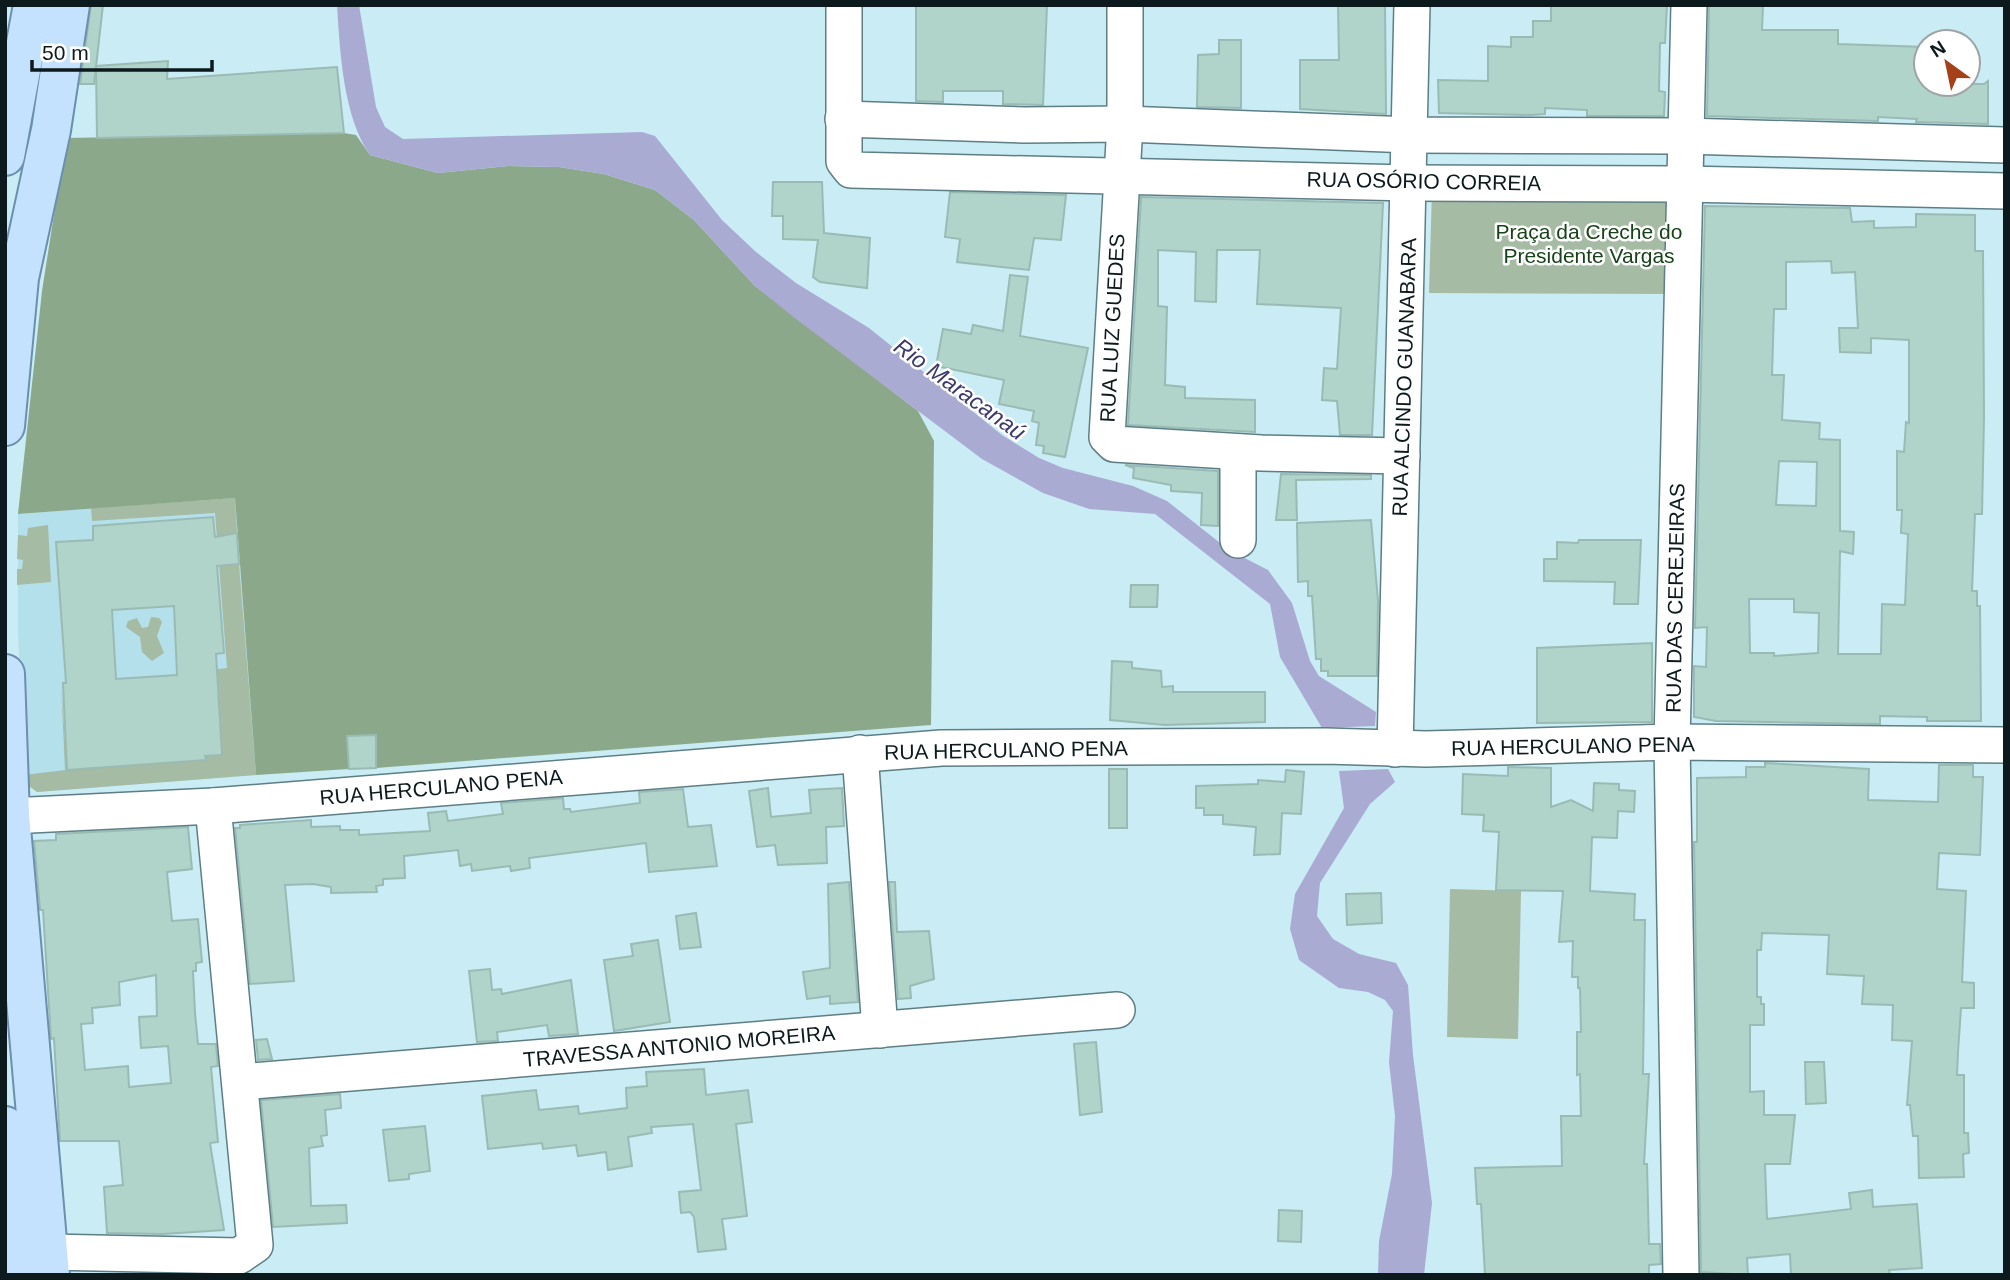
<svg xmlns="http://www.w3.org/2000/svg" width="2010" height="1280" font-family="Arial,sans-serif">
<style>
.built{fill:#b4e0eb}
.green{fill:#a5bba4}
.forest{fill:#8ba98a}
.water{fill:#aaabd2}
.building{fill:#b0d3ca;stroke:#99bbb3;stroke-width:2;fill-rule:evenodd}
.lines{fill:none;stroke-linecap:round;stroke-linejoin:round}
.minor-casing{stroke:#5d7e85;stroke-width:38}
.major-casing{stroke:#6b8faf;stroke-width:42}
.minor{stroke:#fff;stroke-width:35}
.major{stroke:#c4e2fe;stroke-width:38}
.labels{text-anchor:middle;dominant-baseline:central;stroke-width:5;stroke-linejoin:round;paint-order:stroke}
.street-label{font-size:21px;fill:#0d1a1d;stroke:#fff}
.park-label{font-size:21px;fill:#174318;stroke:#fff}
.water-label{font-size:23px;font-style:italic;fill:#3c3a6d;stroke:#fff}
</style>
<rect width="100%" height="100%" fill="#c9ecf5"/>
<polygon class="built" points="235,498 256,775 37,792 24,775 18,633 18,514"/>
<g class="green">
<polygon points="1432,190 1681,194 1676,294 1429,293"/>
<polygon points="235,498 237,533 230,534 226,565 239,564 256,775 37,792 26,784 24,775 65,770 61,683 67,770 206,760 205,756 222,755 217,679 201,671 227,668 215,513 92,521 91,508"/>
<polygon points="48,525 51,582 17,585 17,569 22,569 23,560 17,559 18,535 27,536 28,528"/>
<polygon points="151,617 159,618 162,622 157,636 164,653 152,661 142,652 140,637 126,627 128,621 137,618 142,628 148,627"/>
<polygon points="1450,889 1521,891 1518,1039 1447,1037"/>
</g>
<polygon class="forest" points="344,133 356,135 370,155 438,173 508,166 559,167 604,174 655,190 694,220 755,286 918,411 934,441 931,725 376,768 347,736 349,769 256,775 235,498 18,514 42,291 66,138"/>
<g class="water">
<path d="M 337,5 L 359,5 L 376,107 L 385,127 L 403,139 L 642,132 L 655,136 L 722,220 L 756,252 L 796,283 L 869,328 L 1002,435 L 1039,458 L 1063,468 L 1133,486 L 1167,501 L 1229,550 L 1268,570 L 1292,603 L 1310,661 L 1319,676 L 1376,712 L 1375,726 L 1322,728 L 1280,657 L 1270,604 L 1155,514 L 1089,509 L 1043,493 L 982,459 L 796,319 L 755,286 L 694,220 L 655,190 L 604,174 L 559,167 L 508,166 L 438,173 L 370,155 C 343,116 340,52 337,5 Z"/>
<polygon points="1388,769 1395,782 1370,804 1320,883 1317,916 1333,939 1359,954 1396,963 1408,985 1413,1055 1432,1203 1424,1275 1378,1275 1379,1241 1392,1174 1395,1116 1389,1062 1393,1011 1385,1000 1368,992 1339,988 1299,960 1290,929 1295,894 1344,808 1339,771"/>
</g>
<g class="building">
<polygon points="91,5 103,5 94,84 80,84"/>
<polygon points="916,5 1047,5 1043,105 1003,104 1003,91 943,91 943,102 916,101"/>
<polygon points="1338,5 1385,5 1386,114 1300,109 1300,60 1339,60"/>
<polygon points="1551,5 1667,5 1665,43 1660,43 1659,91 1665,92 1664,116 1587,116 1587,110 1545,108 1545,114 1531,115 1439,113 1438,80 1488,81 1488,46 1511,47 1511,37 1533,37 1533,21 1551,21"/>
<polygon points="1709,5 1763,5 1762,30 1838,30 1838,44 1926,47 1926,84 1984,84 1988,81 1988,124 1916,122 1917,119 1878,117 1878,121 1707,116"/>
<polygon points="1219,40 1241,40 1241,108 1197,107 1198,55 1219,54"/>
<polygon points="168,61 167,79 337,67 344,133 97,138 96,66"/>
<polygon points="773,182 822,182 824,233 870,238 867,288 820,282 813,277 818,240 783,239 783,216 772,216"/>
<polygon points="950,192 1066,195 1061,240 1034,238 1029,270 957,262 960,239 945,237"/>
<polygon points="1141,197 1383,203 1372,435 1340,435 1337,401 1322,400 1324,368 1337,369 1341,308 1257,304 1260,250 1217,250 1216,302 1195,301 1196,252 1158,250 1158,306 1167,307 1165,385 1185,387 1185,398 1255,400 1255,432 1128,425"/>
<path d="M 1705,206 L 1850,208 L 1852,222 L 1874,221 L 1874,228 L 1916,227 L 1916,214 L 1975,215 L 1975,251 L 1983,251 L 1984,417 L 1982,514 L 1975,514 L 1972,591 L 1977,591 L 1977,606 L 1980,606 L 1981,721 L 1927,721 L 1927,717 L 1880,716 L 1880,724 L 1815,723 L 1716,721 L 1694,717 L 1694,666 L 1706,667 L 1707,627 L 1695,628 ZM 1831,261 L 1832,273 L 1855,272 L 1858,328 L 1839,328 L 1840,352 L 1871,353 L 1871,338 L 1909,340 L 1909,423 L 1906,422 L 1904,452 L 1897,451 L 1897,510 L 1902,510 L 1901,533 L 1908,534 L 1905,605 L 1882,604 L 1881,654 L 1838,654 L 1840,551 L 1853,554 L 1854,532 L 1840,531 L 1840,440 L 1819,439 L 1820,423 L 1782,420 L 1784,375 L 1772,375 L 1774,309 L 1786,309 L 1786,262 ZM 1779,461 L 1817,462 L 1816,506 L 1776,505 ZM 1749,599 L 1794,599 L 1794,612 L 1819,613 L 1818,653 L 1774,656 L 1774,653 L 1750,653 Z"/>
<polygon points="1010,275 1028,277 1020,336 1088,348 1065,457 1043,453 1044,446 1036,445 1039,423 1032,421 1034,411 999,404 1004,380 936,366 943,329 971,334 973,325 1003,331"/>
<polygon points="1125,465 1218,471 1218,526 1201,525 1202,493 1171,491 1171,485 1133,478 1134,468"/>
<polygon points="1281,474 1371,475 1371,479 1296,480 1297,520 1276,520"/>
<path d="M 213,517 L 215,537 L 237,533 L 239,564 L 217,566 L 224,653 L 216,654 L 222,755 L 205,756 L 206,760 L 67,770 L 63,683 L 66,683 L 56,542 L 93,540 L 93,526 ZM 174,606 L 177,675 L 116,679 L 112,610 Z"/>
<polygon points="1371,520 1378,601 1377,676 1328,676 1328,671 1321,671 1321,659 1316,659 1312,596 1308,596 1308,581 1298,582 1297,523"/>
<polygon points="1579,540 1641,540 1638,604 1614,604 1615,582 1544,581 1544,559 1557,559 1557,542 1578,543"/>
<polygon points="1131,585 1158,585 1157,607 1130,607"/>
<polygon points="1652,643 1652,722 1537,723 1537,648"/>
<polygon points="1112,661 1132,662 1132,668 1161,671 1162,687 1173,686 1173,692 1265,692 1265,722 1165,725 1110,720"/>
<polygon points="376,735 376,768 349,769 347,736"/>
<polygon points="1765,763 1869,769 1868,800 1938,802 1939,765 1973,765 1973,777 1983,777 1980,855 1939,853 1937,889 1966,891 1962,982 1974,983 1974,1008 1961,1008 1958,1052 1957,1075 1964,1075 1964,1133 1968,1133 1969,1153 1963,1154 1964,1177 1919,1178 1918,1136 1913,1136 1910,1105 1907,1105 1912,1041 1892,1040 1893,1005 1862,1004 1864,976 1827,974 1829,935 1762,933 1761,950 1757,950 1757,997 1761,997 1761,1004 1764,1004 1764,1025 1750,1025 1750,1092 1764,1091 1764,1115 1795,1115 1790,1164 1765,1164 1767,1219 1851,1209 1849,1193 1872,1190 1873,1207 1917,1204 1922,1268 1889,1270 1890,1275 1791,1275 1790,1254 1747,1258 1748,1275 1701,1272 1694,842 1697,842 1697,778 1746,777 1746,767 1765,767"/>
<polygon points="1508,767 1551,768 1551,807 1571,800 1593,811 1594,783 1619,784 1619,790 1635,791 1634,812 1618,811 1617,838 1592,837 1590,891 1635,894 1634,920 1645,920 1643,1074 1649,1074 1644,1164 1647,1164 1649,1244 1660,1244 1661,1264 1649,1265 1649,1275 1485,1275 1481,1204 1477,1204 1475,1168 1562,1166 1561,1116 1581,1116 1580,1074 1577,1075 1577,1032 1581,1032 1580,988 1578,988 1578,977 1572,977 1573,941 1559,942 1563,891 1496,890 1499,832 1483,831 1484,815 1462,814 1463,774 1508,776"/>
<rect x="1109" y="769" width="18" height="59"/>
<polygon points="1286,770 1304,772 1301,814 1282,813 1280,854 1254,855 1256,827 1223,824 1223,815 1204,815 1204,808 1196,808 1196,786 1258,784 1258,780 1285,782"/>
<polygon points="768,788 771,817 811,813 809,790 842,788 844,826 826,827 827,863 778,865 775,845 757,847 749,791"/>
<polygon points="683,789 688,827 711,825 717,866 649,872 646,843 529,858 530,868 511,871 510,866 472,871 471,864 460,866 458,850 404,856 405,878 383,879 383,885 376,886 377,892 331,893 331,887 313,884 285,885 294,981 250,984 235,828 240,828 240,825 311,820 311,827 340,826 340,830 359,830 359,835 430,831 428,813 446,811 448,821 503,814 501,803 563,798 564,809 570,809 571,812 640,803 639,792"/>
<path d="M 188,827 L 192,869 L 167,872 L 172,921 L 198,919 L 202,962 L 196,963 L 196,971 L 193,971 L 195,1013 L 198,1044 L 216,1044 L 218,1066 L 211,1067 L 218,1142 L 210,1143 L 224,1230 L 163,1234 L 107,1233 L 104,1187 L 123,1185 L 119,1141 L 60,1141 L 54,1038 L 51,1039 L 43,910 L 40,910 L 34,841 L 56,840 L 56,834 ZM 156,975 L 157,1016 L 139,1017 L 141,1048 L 168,1046 L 171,1083 L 129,1087 L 128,1066 L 85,1070 L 81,1024 L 93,1023 L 92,1008 L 120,1005 L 119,982 Z"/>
<polygon points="849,882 858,1002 830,1004 830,996 807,999 803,972 830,968 828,884"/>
<polygon points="889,882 895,882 897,932 929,931 934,979 910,986 911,998 898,999"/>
<polygon points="1381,893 1382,923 1347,925 1346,894"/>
<polygon points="696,913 701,947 680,949 676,916"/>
<polygon points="658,940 670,1022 614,1031 604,960 633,956 631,944"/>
<polygon points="490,969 492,990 501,989 502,994 571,980 578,1034 549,1036 547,1025 497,1032 498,1041 477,1042 469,971"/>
<polygon points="267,1039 272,1059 258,1060 256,1040"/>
<polygon points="1096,1042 1102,1112 1080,1115 1074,1044"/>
<polygon points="1805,1062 1824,1062 1826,1103 1806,1104"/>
<polygon points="704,1069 706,1095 748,1090 752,1122 736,1124 747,1216 722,1219 726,1249 698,1252 694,1217 690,1212 681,1213 679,1192 701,1190 693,1124 651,1127 652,1133 628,1137 632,1166 608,1170 606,1152 578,1156 576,1145 543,1149 542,1143 488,1149 482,1096 536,1090 539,1110 578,1106 579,1114 627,1108 626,1088 647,1086 646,1072"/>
<polygon points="340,1094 341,1108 325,1110 327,1135 321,1136 323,1146 309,1148 311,1206 346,1205 347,1223 273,1227 261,1100"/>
<polygon points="425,1126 430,1171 409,1174 409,1179 389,1181 383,1130"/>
<polygon points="1279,1210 1302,1211 1301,1242 1278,1241"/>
</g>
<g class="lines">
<defs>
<g id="minor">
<polyline points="844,5 844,161 851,170 1410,183 1683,184 2005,191"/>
<polyline points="1125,5 1125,124 1107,437 1114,444 1261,453 1402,456"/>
<polyline points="843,119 1025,125 1125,124 1411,135 1685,136 2005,145"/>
<polyline points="1238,452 1238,540"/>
<polyline points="1395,749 1412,5"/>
<polyline points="860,753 880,1030"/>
<polyline points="10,816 213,806 941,748 1326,746 1426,749 1672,742 2005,745"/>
<polyline points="240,1082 1117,1010"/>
<polyline points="48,1252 239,1256 255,1245 213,806"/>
<polyline points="1681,1275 1672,742 1689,5"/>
</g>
<g id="major">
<polyline points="5,156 33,5"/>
<polyline points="5,426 19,278 51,130 70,5"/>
<polyline points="5,674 10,816 50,1275"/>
<polyline points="5,1126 16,1275"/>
</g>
</defs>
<use href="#minor" class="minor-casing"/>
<use href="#major" class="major-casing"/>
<use href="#minor" class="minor"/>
<use href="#major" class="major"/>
</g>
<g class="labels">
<g class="street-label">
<text transform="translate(1424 181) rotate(1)">RUA OSÓRIO CORREIA</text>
<text transform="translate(1112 328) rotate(-87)">RUA LUIZ GUEDES</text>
<text transform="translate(1404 377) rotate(-88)">RUA ALCINDO GUANABARA</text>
<text transform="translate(1675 598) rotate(-89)">RUA DAS CEREJEIRAS</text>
<text transform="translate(1573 746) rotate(-1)">RUA HERCULANO PENA</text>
<text transform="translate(1006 750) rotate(-1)">RUA HERCULANO PENA</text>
<text transform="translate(441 787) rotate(-5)">RUA HERCULANO PENA</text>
<text transform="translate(679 1046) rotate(-5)">TRAVESSA ANTONIO MOREIRA</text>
</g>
<g class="park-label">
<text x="1589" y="231">Praça da Creche do<tspan x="1589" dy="24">Presidente Vargas</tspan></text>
</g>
<g class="water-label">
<text transform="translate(960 389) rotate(36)">Rio Maracanaú</text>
</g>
</g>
<rect width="2010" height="1280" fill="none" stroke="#0d1a1d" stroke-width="14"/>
<g transform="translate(1947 63) rotate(327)"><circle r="33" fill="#ffffff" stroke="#9ea3a5" stroke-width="2"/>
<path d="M0-5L12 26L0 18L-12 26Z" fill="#a64019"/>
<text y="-10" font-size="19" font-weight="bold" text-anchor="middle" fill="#0d1a1d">N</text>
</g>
<path d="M32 60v10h180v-10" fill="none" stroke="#0d1a1d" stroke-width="3.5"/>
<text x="42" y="60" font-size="21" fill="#0d1a1d" stroke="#ffffff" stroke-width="5" paint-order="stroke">50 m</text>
</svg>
